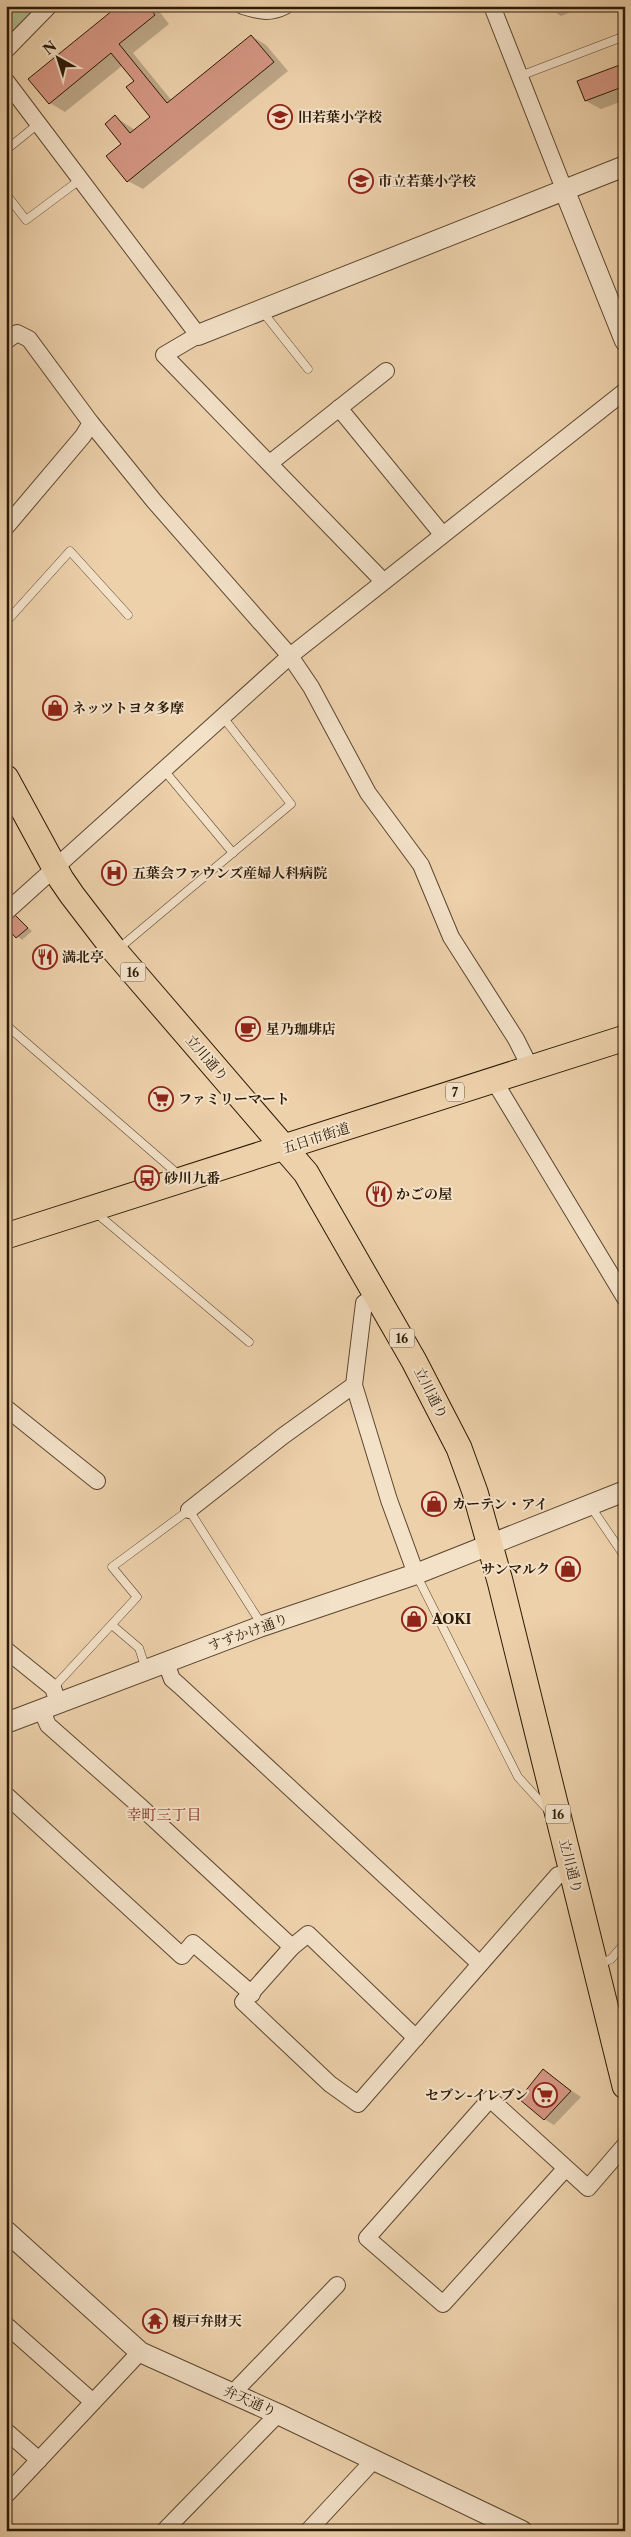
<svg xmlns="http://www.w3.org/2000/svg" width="631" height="2537" font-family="'Libre Caslon Text','Noto Serif JP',serif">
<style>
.green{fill:#b2bd8e;stroke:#6e6b4a}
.shadow{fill:#0003}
.building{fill:#d59683;stroke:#2b1907}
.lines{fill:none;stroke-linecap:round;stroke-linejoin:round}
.service-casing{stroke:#5c4730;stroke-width:9}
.minor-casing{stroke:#5c4730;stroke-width:18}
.tertiary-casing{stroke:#5c4730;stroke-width:22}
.primary-casing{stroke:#2b1907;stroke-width:27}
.service{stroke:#f3e1c8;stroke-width:8}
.minor{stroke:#f3e1c8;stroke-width:16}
.tertiary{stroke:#f3e1c8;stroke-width:20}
.primary{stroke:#edd1ab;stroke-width:25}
.labels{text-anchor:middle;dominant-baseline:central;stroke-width:4;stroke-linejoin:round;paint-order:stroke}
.shield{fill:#f3e1c8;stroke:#675541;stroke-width:1}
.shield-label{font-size:12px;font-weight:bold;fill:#2b1907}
.poi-label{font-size:14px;font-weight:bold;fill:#2b1907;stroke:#f3e1c8;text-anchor:start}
.street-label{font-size:14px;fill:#2b1907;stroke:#f3e1c8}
.neighbourhood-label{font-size:15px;fill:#7a1f14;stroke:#f3e1c8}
</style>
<rect width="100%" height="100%" fill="#edd1ab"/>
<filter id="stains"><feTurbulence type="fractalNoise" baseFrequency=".004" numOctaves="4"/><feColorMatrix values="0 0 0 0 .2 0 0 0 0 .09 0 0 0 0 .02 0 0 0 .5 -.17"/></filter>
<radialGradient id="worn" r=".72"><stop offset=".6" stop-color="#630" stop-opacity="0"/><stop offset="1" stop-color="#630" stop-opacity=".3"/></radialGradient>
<polygon class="green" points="6,6 47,6 6,43"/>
<g class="shadow">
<polygon points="120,6 155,6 169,24 133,53 172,101 251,36 266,45 288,71 143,189 128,181 123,144 115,117 135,130 151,117 135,81 123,65 65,112 50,103 30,79"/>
<polygon points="546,6 586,6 561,16"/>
<polygon points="625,64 625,100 601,109 586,101"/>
<polygon points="13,914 32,931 22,940 6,926"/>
<polygon points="543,2071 581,2097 554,2125 544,2119"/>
</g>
<g class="building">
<polygon points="118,6 148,6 155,15 119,44 167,103 251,35 274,62 127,182 106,156 121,144 105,124 115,115 130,133 150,117 126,87 134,81 111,53 49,104 28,79"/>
<polygon points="625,63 625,86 585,101 577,81"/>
<polygon points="13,913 28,928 16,938 6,927 6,919"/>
<polygon points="543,2069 571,2091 544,2120 519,2099"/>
</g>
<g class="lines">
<defs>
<g id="service">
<polyline points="520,76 625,36"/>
<polyline points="6,150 38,124"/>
<polyline points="6,194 26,220 81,179"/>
<polyline points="262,311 308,369"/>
<polyline points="6,622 70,551 128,615"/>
<polyline points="163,769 233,853"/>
<polyline points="117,950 291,804 222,716"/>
<polyline points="6,1025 179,1175"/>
<polyline points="95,1212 249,1342"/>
<polyline points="591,1507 625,1557"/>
<polyline points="417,1576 518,1777 549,1811"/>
<polyline points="112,1625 139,1648 146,1669"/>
<polyline points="53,1688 137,1597 112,1567 189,1510 262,1625"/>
<polyline points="598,1965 611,1959 625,1943"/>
</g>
<g id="minor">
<path d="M 243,6 C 259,11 269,14 285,6"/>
<polyline points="492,6 564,189"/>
<polyline points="6,50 49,6"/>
<polyline points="6,81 198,335 164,355 383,581"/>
<polyline points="6,341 17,333 29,339 91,423 154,501 290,656 311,687 368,793 421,865 451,937 516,1039 530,1067"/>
<polyline points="339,408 442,534"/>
<polyline points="270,463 386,371"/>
<polyline points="6,527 83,436 91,423"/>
<polyline points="6,912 290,656 625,391"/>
<polyline points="493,1079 625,1298"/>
<polyline points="377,1295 364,1303 354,1385 389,1500 416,1574"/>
<polyline points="6,1408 97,1481"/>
<polyline points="189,1510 283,1436 354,1385"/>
<polyline points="6,1650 53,1688 58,1702"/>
<polyline points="166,1663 172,1679 180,1686 480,1964"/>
<polyline points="41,1709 48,1725 142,1808 292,1947 308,1934 416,2038"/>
<polyline points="6,1795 182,1956 193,1943 252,1994"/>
<polyline points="292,1947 243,2002 330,2084 358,2104 558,1875 573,1872"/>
<polyline points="566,2168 443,2304 367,2238 490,2099 588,2188 625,2145"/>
<polyline points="6,2325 93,2402"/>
<polyline points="232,2394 337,2285"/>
<polyline points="6,2431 39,2460"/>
<polyline points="6,2495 140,2352"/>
<polyline points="164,2531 278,2414"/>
<polyline points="308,2531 373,2461"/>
</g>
<g id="tertiary">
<polyline points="564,189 625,341"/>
<polyline points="198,335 625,166"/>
<polyline points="6,1723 262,1626 416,1574 625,1491"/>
<polyline points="6,2231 140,2352 278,2414 522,2531"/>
</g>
<g id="primary">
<polyline points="6,778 61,879 72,895 115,951 306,1173 414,1361 459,1448 475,1492 500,1581 625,2086"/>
<polyline points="6,1236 625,1038"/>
</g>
</defs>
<use href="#service" class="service-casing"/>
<use href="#minor" class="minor-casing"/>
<use href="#tertiary" class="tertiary-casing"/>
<use href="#primary" class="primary-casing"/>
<use href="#service" class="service"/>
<use href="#minor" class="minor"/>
<use href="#tertiary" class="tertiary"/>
<use href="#primary" class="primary"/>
</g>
<defs>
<symbol id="school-ring" viewBox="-11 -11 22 22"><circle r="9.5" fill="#f3e1c8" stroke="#8f2418" stroke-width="1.5"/><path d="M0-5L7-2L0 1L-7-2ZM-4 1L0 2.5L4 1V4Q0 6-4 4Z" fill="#8f2418"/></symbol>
<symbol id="shop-ring" viewBox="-11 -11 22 22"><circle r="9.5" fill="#f3e1c8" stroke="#8f2418" stroke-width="1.5"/><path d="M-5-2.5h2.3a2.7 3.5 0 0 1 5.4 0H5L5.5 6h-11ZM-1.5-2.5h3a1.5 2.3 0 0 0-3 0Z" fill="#8f2418"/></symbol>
<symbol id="hospital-ring" viewBox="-11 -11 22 22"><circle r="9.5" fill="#f3e1c8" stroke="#8f2418" stroke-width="1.5"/><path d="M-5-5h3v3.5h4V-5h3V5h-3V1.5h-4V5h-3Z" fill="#8f2418"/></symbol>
<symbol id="restaurant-ring" viewBox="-11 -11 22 22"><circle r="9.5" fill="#f3e1c8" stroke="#8f2418" stroke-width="1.5"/><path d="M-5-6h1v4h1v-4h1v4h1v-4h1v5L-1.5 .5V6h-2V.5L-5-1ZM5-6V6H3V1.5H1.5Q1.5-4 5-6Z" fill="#8f2418"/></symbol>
<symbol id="cafe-ring" viewBox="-11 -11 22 22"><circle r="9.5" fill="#f3e1c8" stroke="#8f2418" stroke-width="1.5"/><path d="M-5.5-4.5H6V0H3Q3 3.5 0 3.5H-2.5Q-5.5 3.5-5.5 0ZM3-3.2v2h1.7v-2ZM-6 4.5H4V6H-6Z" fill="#8f2418"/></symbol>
<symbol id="supermarket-ring" viewBox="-11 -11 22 22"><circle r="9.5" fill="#f3e1c8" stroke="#8f2418" stroke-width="1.5"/><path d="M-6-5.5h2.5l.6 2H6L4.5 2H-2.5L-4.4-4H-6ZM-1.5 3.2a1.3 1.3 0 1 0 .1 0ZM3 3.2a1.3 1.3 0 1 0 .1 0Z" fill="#8f2418"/></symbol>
<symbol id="bus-ring" viewBox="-11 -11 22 22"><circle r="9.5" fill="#f3e1c8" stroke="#8f2418" stroke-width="1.5"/><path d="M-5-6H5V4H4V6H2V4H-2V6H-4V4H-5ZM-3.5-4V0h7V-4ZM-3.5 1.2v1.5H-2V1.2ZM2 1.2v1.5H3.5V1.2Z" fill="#8f2418"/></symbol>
<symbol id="temple-ring" viewBox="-11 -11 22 22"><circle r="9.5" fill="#f3e1c8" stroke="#8f2418" stroke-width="1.5"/><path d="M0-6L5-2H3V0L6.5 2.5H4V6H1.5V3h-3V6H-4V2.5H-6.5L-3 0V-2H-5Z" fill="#8f2418"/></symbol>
</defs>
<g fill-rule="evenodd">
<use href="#school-ring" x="266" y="103" width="28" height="28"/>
<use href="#school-ring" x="347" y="167" width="28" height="28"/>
<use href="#shop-ring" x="41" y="694" width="28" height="28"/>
<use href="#hospital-ring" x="100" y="859" width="28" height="28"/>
<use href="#restaurant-ring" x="31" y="943" width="28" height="28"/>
<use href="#cafe-ring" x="234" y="1015" width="28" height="28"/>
<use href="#supermarket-ring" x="147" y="1085" width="28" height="28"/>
<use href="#bus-ring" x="133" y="1164" width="28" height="28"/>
<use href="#restaurant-ring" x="365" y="1180" width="28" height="28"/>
<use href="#shop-ring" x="420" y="1490" width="28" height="28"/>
<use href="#shop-ring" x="554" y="1555" width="28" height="28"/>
<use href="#shop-ring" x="400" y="1605" width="28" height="28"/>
<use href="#supermarket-ring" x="531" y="2081" width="28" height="28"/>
<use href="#temple-ring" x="141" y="2307" width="28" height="28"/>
</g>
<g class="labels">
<g class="shield">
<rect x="120.5" y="962.5" width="25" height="19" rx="4"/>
<rect x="446" y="1082.5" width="18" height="19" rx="4"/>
<rect x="389.5" y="1328.5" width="25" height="19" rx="4"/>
<rect x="545.5" y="1804.5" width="25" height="19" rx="4"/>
</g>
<g class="shield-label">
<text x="133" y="972">16</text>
<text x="455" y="1092">7</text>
<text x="402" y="1338">16</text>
<text x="558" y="1814">16</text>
</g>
<g class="poi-label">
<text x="298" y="117">旧若葉小学校</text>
<text x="378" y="181">市立若葉小学校</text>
<text x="72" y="708">ネッツトヨタ多摩</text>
<text x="132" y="873">五葉会ファウンズ産婦人科病院</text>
<text x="62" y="957">満北亭</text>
<text x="266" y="1029">星乃珈琲店</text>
<text x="178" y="1099">ファミリーマート</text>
<text x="164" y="1178">砂川九番</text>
<text x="396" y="1194">かごの屋</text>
<text x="452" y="1504">カーテン・アイ</text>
<text x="550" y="1569" text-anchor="end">サンマルク</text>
<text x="432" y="1619">AOKI</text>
<text x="528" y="2095" text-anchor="end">セブン-イレブン</text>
<text x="172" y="2321">榎戸弁財天</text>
</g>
<g class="street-label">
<text transform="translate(207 1058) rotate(49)">立川通り</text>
<text transform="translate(316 1138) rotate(-18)">五日市街道</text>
<text transform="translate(431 1393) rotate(63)">立川通り</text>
<text transform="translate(248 1632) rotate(-20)">すずかけ通り</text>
<text transform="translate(571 1866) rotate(76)">立川通り</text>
<text transform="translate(250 2401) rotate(24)">弁天通り</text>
</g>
<g class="neighbourhood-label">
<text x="164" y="1814">幸町三丁目</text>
</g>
</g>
<rect width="631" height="2537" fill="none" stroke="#edd1ab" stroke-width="25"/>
<rect x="8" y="8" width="616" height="2522" fill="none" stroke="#2b1907" stroke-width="2.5"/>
<rect x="12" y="12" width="606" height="2512" fill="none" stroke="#2b1907"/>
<g transform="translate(58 58) rotate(321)" stroke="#f3e1c8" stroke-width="4" paint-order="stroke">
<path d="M0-4L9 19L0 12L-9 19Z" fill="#2b1907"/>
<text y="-8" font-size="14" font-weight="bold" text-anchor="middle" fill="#2b1907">N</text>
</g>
<rect width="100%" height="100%" filter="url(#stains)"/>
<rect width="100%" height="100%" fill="url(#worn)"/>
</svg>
